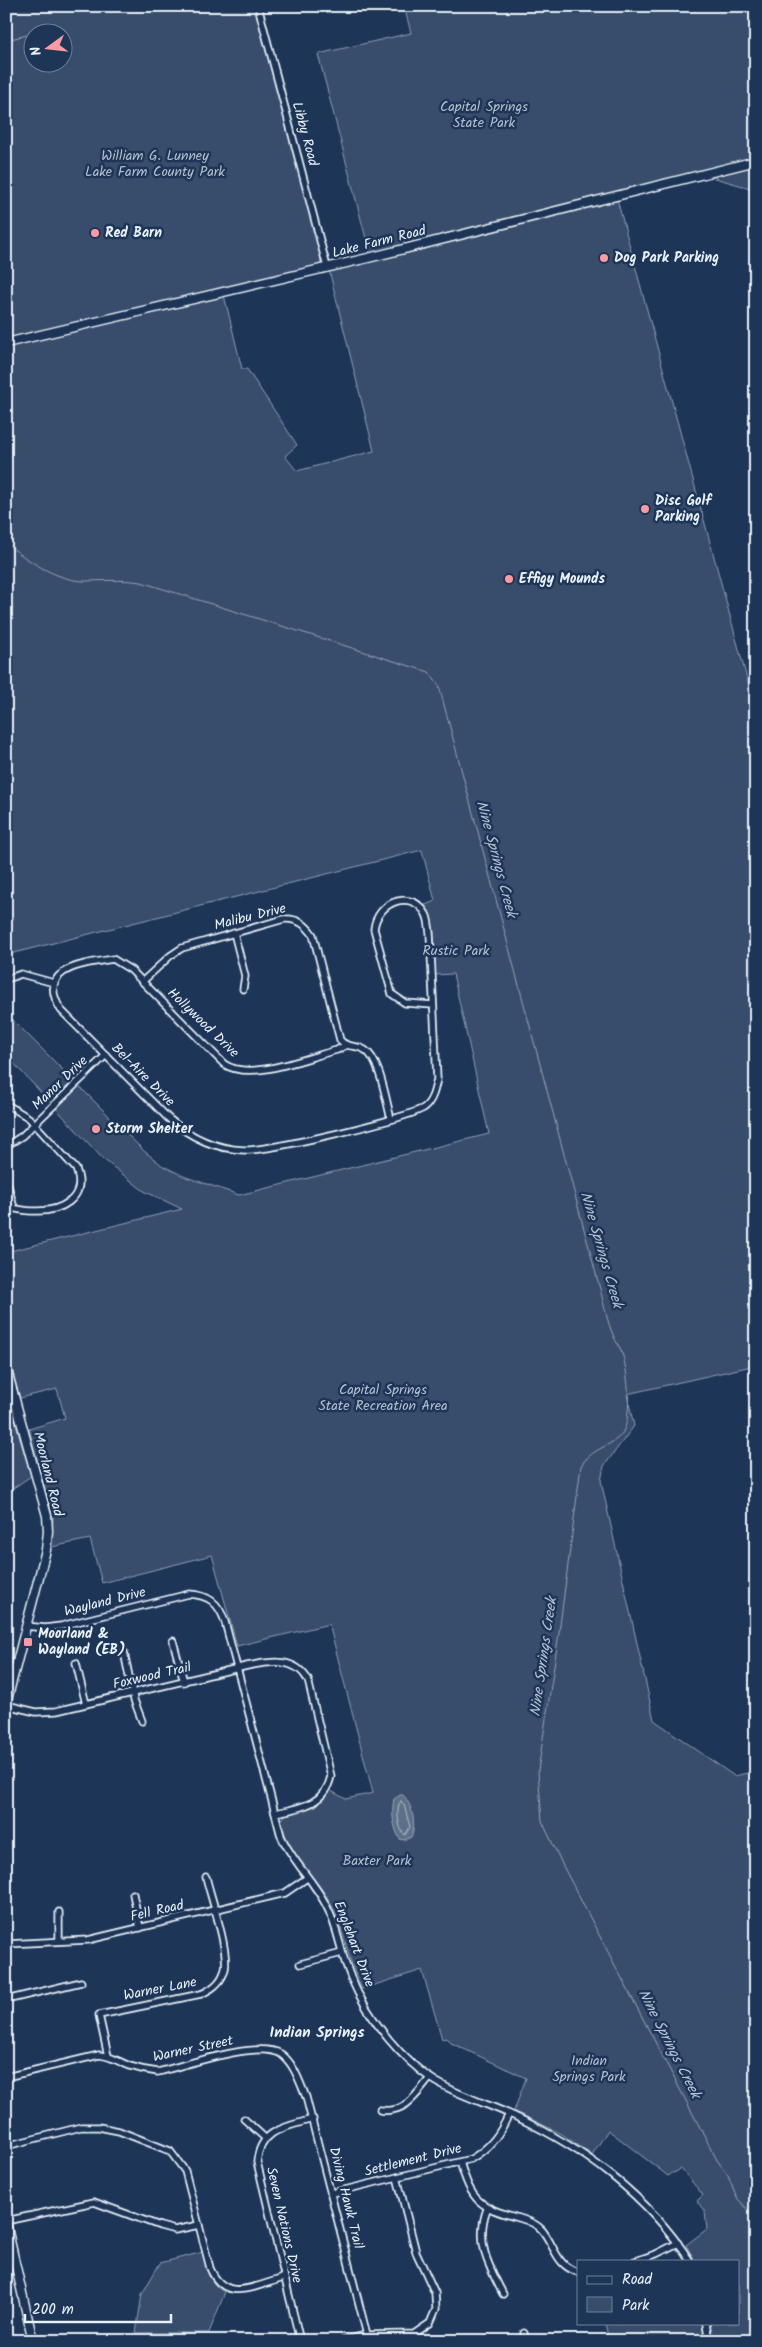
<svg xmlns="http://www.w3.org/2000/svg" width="762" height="2347" font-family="Kalam,sans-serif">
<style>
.green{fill:#374d6c;stroke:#909fb2;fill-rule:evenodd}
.water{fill:#5d7089;stroke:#95a4b5}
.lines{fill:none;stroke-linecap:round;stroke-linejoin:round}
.shore{stroke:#b0bdcc;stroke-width:1}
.stream{stroke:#95a4b5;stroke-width:1}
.street-casing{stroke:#e8f1f8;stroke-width:9}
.secondary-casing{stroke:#e8f1f8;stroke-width:11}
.street{stroke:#1d3557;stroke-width:5.5}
.secondary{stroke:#1d3557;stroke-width:8}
.poi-dot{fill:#ff9aa2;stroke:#1d3557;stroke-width:2}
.labels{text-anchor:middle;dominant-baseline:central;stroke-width:5;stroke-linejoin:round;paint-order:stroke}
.park-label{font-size:14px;fill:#b3c0ce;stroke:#1d3557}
.street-label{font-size:14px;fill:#e8f1f8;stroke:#1d3557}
.poi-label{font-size:14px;font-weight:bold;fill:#e8f1f8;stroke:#1d3557;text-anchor:start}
.water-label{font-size:15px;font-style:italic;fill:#b7c4d1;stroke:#1d3557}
.neighbourhood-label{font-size:15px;font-weight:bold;fill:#e8f1f8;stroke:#1d3557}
</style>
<rect width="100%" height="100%" fill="#1d3557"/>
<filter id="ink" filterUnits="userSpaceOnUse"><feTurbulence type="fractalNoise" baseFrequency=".02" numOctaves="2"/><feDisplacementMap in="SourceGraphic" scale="10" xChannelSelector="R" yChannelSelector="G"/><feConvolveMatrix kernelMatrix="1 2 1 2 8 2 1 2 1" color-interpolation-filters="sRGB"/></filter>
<g filter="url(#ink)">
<g class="green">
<path d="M 6,6 L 255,6 L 322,257 L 320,264 L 314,268 L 6,340 ZM 32,32 L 62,32 L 62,62 L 32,62 Z"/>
<polygon points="404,6 756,6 756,158 370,254 318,54 411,33"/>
<polygon points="756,166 756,199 750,188 711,177"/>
<path d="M 617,199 L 756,712 L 756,1365 L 627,1394 L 634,1426 L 604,1466 L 601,1481 L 654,1720 L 734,1776 L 756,1771 L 756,2341 L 712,2341 L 709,2323 L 738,2323 L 738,2261 L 695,2261 L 686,2245 L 707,2229 L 705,2212 L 697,2201 L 703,2195 L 681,2169 L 668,2176 L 608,2130 L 592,2155 L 562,2134 L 514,2111 L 526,2078 L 451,2043 L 446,2038 L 442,2039 L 422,1970 L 362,1989 C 348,1962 345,1932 332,1906 C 317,1876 288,1855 281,1821 L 285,1815 L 316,1806 L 331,1791 L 346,1799 L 373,1793 L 329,1624 L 237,1646 L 212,1555 L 102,1583 L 90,1539 L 52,1547 L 53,1518 L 29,1429 L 65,1418 L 57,1389 L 20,1398 L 6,1347 L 6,1252 L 182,1209 L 144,1191 L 103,1159 L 6,1055 L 6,1013 L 144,1151 L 163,1166 L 186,1177 L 239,1195 L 489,1134 L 453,974 L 435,975 C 434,952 437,924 423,906 L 435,901 L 422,850 L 6,955 L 6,346 L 224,295 L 242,369 L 247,369 L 297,445 L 285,456 L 297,471 L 374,451 L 329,270 Z"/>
<polygon points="6,1392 31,1476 6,1493"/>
<path d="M 203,2252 C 207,2269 208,2284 225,2292 L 209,2333 L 136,2333 L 142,2294 L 160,2263 Z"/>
<polygon points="605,2323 702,2323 706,2341 609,2341"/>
</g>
<path class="water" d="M 400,1795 L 403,1795 C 412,1804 417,1825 411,1837 L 405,1840 L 400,1839 C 393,1828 391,1811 394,1799 Z"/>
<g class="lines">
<path class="shore" d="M 401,1801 L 404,1805 L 410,1827 L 405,1835 C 398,1830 395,1807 401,1801 Z"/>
<g class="stream">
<polyline points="39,32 58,28"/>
<polyline points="6,40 32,34"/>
<path d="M 6,543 C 25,559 56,580 83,581 C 104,581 119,579 141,582 L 429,672 L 439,686 L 600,1289 C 604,1304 607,1322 614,1337 C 616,1342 619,1346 621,1350 C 628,1368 634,1422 620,1436 C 606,1449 592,1448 581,1466 L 558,1640 L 538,1771 L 542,1821 L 563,1866 L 717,2160 L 728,2175 L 737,2198 L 756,2218"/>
</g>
<defs>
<g id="street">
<polyline points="258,6 327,267"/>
<polyline points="234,933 245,976 243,989"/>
<polyline points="10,978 21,974 54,983"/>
<path d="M 143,981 L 170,956 L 182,948 L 284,919 C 297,918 306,924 313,935 L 340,1040 C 348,1049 356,1044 365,1050 C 380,1059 386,1101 391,1119"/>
<path d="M 346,1045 L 337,1050 C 308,1057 250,1082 224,1064 L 131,970 L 113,959 C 83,964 35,968 61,1010 L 168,1118 C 190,1137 215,1149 244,1150 C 265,1152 411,1118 425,1107 C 433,1100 435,1088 437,1079 L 430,933 C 429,927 429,920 426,914 C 411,888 377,902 374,929 L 392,994 L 405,1003 L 433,1005"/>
<path d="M 6,1104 L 29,1118 L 76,1169 C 88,1199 60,1212 34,1211 C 24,1211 15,1208 6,1208"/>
<polyline points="6,1146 22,1136 106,1055"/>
<polyline points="6,1178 14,1208"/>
<path d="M 26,1626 L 45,1628 L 61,1626 L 189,1594 C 209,1595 219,1603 225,1622 L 281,1836 C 292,1861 313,1880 326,1905 C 336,1923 339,1943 345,1962 C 359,2004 388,2045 422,2072 C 449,2093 484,2102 514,2116 C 584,2148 648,2196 690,2261"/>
<polyline points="173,1641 184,1682"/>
<polyline points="124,1652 134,1700 142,1721"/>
<polyline points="76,1663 86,1704"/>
<path d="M 6,1705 L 36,1712 L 56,1711 L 247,1666 C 269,1662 295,1656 308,1680 L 331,1776 C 325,1805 300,1808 275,1813"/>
<polyline points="133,1894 140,1928"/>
<polyline points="59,1941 59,1912"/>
<polyline points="6,1944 88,1940 285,1893 307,1878"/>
<polyline points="300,1964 342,1953"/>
<polyline points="6,2000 81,1982"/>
<path d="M 108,2056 L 99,2015 L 201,1994 C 213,1989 222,1982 225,1969 C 229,1950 211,1898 206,1877"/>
<path d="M 6,2077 L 99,2055 C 112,2056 119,2062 130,2066 C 139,2069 148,2071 158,2072 C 186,2065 258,2040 281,2054 C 294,2063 300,2083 306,2097 L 367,2335"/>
<path d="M 380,2110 C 405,2114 416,2095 430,2078"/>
<polyline points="244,2119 265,2138"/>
<path d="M 6,2146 L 81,2127 L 99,2127 L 119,2131 L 170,2151 L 185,2171 L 210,2268 C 225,2304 254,2286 284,2278"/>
<path d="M 460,2162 C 472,2202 479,2207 519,2218 C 526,2220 537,2224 542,2230 C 555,2246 556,2266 578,2272"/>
<path d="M 332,2193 L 471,2159 C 491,2147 500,2134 509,2114"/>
<path d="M 487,2209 C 475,2241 488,2265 503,2294"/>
<polyline points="6,2221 94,2202 160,2226 175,2230 199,2225"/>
<polyline points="635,2261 656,2254 678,2243"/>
<polyline points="706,2323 709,2341"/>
<polyline points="524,2333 526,2341"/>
<path d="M 300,2341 L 257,2162 C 260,2129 286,2127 313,2119"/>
<polyline points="342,2341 365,2335 414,2334 430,2323 436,2309 435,2293 416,2252 397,2177"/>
</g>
<g id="secondary">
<polyline points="6,343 368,258 756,161"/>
<polyline points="6,1367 47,1516 48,1531 46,1550 6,1704"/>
<polyline points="6,2223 33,2341"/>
</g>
</defs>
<use href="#street" class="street-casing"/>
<use href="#secondary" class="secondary-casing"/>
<use href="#street" class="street"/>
<use href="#secondary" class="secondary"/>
</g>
</g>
<g class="poi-dot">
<circle cx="95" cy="233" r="5"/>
<circle cx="604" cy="258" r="5"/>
<circle cx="645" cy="509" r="5"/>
<circle cx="509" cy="579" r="5"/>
<circle cx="96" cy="1129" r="5"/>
<rect x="23" y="1637" width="10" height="10" rx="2.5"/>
</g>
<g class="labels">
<g class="park-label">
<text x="484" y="107">Capital Springs<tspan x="484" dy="16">State Park</tspan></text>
<text x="155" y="156">William G. Lunney<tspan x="155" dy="16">Lake Farm County Park</tspan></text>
<text x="456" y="951">Rustic Park</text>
<text x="383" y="1390">Capital Springs<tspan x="383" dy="16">State Recreation Area</tspan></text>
<text x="377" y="1861">Baxter Park</text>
<text x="589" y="2061">Indian<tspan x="589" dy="16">Springs Park</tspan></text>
</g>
<g class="street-label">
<text transform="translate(305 134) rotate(75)">Libby Road</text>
<text transform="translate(379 242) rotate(-14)">Lake Farm Road</text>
<text transform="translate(250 917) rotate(-14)">Malibu Drive</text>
<text transform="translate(203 1023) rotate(44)">Hollywood Drive</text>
<text transform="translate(143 1075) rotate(45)">Bel-Aire Drive</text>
<text transform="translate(60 1083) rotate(-44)">Manor Drive</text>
<text transform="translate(48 1474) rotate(76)">Moorland Road</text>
<text transform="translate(105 1602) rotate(-14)">Wayland Drive</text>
<text transform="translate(152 1676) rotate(-13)">Foxwood Trail</text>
<text transform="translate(157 1911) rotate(-13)">Fell Road</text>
<text transform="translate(354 1944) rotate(69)">Englehart Drive</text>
<text transform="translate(160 1989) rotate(-11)">Warner Lane</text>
<text transform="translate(193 2049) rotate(-12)">Warner Street</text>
<text transform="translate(413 2160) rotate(-14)">Settlement Drive</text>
<text transform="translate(346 2198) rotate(76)">Diving Hawk Trail</text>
<text transform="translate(284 2225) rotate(77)">Seven Nations Drive</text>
</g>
<g class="poi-label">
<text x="105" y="233">Red Barn</text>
<text x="614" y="258">Dog Park Parking</text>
<text x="655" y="501">Disc Golf<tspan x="655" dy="16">Parking</tspan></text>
<text x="519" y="579">Effigy Mounds</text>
<text x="106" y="1129">Storm Shelter</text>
<text x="38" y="1634">Moorland &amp;<tspan x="38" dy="16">Wayland (EB)</tspan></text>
</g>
<g class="water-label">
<text transform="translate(496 859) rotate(75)">Nine Springs Creek</text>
<text transform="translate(601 1250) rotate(74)">Nine Springs Creek</text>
<text transform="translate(544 1657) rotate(-82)">Nine Springs Creek</text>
<text transform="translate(669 2044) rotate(63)">Nine Springs Creek</text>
</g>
<g class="neighbourhood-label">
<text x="317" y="2033">Indian Springs</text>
</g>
</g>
<rect width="762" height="2347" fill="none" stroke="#1d3557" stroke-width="25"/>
<rect x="12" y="12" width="737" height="2322" fill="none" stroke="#e8f1f8" stroke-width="2" filter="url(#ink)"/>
<rect x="577" y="2260" width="162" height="65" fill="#1d3557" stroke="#6e8097"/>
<rect x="587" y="2276" width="25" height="8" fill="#1d3557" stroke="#6e8097"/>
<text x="622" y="2284" font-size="15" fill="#e8f1f8">Road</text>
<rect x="587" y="2297" width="25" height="15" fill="#374d6c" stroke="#6e8097"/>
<text x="622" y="2310" font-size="15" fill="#e8f1f8">Park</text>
<g transform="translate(48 48) rotate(255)"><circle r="24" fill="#1d3557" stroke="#6e8097"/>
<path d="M0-4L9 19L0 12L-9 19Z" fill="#ff9aa2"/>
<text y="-8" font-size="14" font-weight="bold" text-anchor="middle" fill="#e8f1f8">N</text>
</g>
<path d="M25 2314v8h146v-8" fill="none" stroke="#e8f1f8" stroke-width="2.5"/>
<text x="32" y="2314" font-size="15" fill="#e8f1f8" stroke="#1d3557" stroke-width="4" paint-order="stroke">200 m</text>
</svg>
